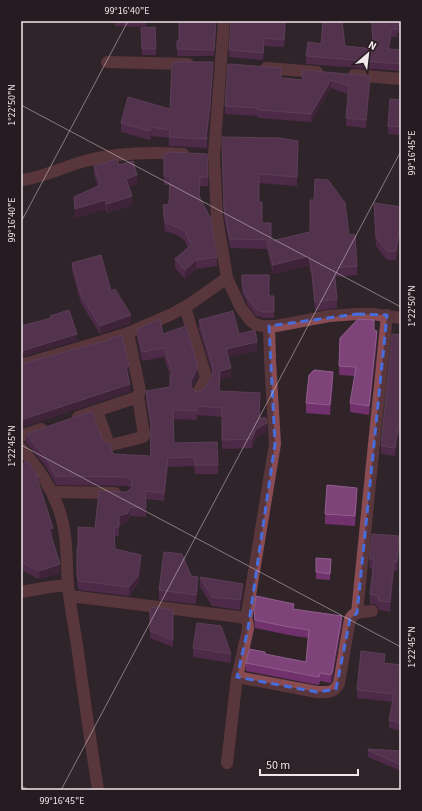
<svg xmlns="http://www.w3.org/2000/svg" width="422" height="811" font-family="'Source Sans 3',sans-serif">
<style>
.lines{fill:none;stroke-linecap:round;stroke-linejoin:round}
.minor{stroke:#8a4c52;stroke-width:12}
.wall{fill:#71316c}
.shaded-wall{fill:#51234c}
.building{fill:#7e447a;stroke:#905e8c}
.marked{fill:none;stroke:#476ddc;stroke-width:3;stroke-dasharray:8 5;stroke-linejoin:round}
.ticks{fill:none;stroke:#efe7ea;stroke-width:1;stroke-opacity:0.45}
.neatline{fill:none;stroke:#efe7ea;stroke-width:1.5}
.ticks-label{font-size:10px;text-anchor:middle;fill:#efe7ea}
</style>
<rect width="100%" height="100%" fill="#302429"/>
<g class="lines">
<g class="minor">
<polyline points="224,21 214,156 217,218 227,278 241,308 251,321 255,324 262,326 276,326 329,316 357,314 372,314 401,318"/>
<polyline points="107,62 188,64"/>
<polyline points="266,68 317,72"/>
<polyline points="354,75 401,79"/>
<path d="M 21,180 C 26,179 31,179 36,177 C 53,173 69,165 85,161 C 115,153 152,152 183,154"/>
<polyline points="185,307 206,377 198,393"/>
<polyline points="21,365 96,343 128,333 172,314 190,304 227,278"/>
<polyline points="97,411 109,445 111,445 143,437 144,435 138,396"/>
<path d="M 78,417 L 132,399 C 136,398 139,396 140,391 L 128,333"/>
<polyline points="21,436 41,429"/>
<path d="M 21,448 C 39,469 53,489 61,516 C 68,539 66,561 68,585 C 70,607 75,630 78,652 C 84,698 91,744 98,790"/>
<polyline points="52,492 115,493"/>
<polyline points="21,592 49,587 68,585"/>
<path d="M 70,596 L 239,617 C 247,619 248,620 248,629 L 237,677 L 227,763"/>
<polyline points="357,613 387,315"/>
<polyline points="246,620 275,444 270,360 269,326"/>
<path d="M 237,677 L 317,692 C 327,692 334,694 339,683 L 350,619 C 354,611 364,612 372,611"/>
</g>
</g>
<g class="wall">
<polygon points="115,21 146,21 146,27 115,26"/>
<polygon points="286,21 284,47 264,46 263,60 229,57 229,50"/>
<polygon points="371,21 401,21 401,33 397,33 397,37 392,37 389,50 401,50 401,71 306,64 306,56 321,44 373,48"/>
<polygon points="155,27 156,55 142,55 141,28"/>
<polygon points="216,27 214,56 177,56 177,41"/>
<polygon points="302,70 370,84 366,128 346,126 348,94 331,88 311,122 258,118 258,116 225,114 225,106 281,78 302,80"/>
<polygon points="213,71 210,114 207,137 207,148 169,146 169,138 151,136 150,140 121,132 121,123 170,109"/>
<polygon points="401,81 401,135 388,134 388,126 400,100"/>
<polygon points="298,141 297,186 259,183 259,202 262,223 271,223 271,242 349,235 357,266 357,275 335,277 337,299 337,308 315,311 311,272 310,272 309,265 273,274 267,249 230,248 224,217 222,147"/>
<polygon points="164,154 208,177 208,186 200,186 200,196 217,257 217,266 196,269 185,279 175,268 175,259 188,248 185,241 179,236 165,231 163,214 163,205 169,204 170,185 164,185"/>
<polygon points="119,165 137,184 129,187 132,205 107,213 105,209 75,218 74,197 98,186 94,175 94,166"/>
<polygon points="374,203 401,207 396,260 387,260 376,246 374,213"/>
<polygon points="72,263 111,291 131,323 100,334 81,303 72,271"/>
<polygon points="242,275 269,296 274,296 274,318 263,318 256,316 247,304 246,299 245,299 242,292"/>
<polygon points="199,320 239,334 257,351 228,357 231,377 220,379 219,391 260,402 260,418 267,432 256,438 252,448 222,449 222,417 197,415 197,420 174,419 174,443 218,465 218,474 195,474 194,466 168,467 164,501 145,499 146,517 130,516 128,521 119,525 119,536 115,536 115,549 141,564 138,584 129,596 79,590 77,584 78,547 95,528 125,492 128,491 131,488 128,486 125,486 56,485 46,467 26,442 26,434 102,439 113,454 150,456 150,431 151,428 146,400 146,391 170,387 170,375 164,357 142,361 137,337 137,329 163,334 198,376 192,388 194,391 199,392 205,388 212,372 199,329"/>
<polygon points="374,330 377,340 369,415 350,412 350,403 355,376 339,375 340,338"/>
<polygon points="401,335 401,436 398,435 395,456 381,454 381,446"/>
<polygon points="333,382 330,415 306,413 306,403"/>
<polygon points="21,465 39,477 39,485 53,536 51,536 60,573 39,579 21,570"/>
<polygon points="357,497 355,526 325,524 325,514"/>
<polygon points="399,546 397,571 394,571 390,612 379,610 378,607 375,604 370,604 370,594 373,569 369,568 369,559"/>
<polygon points="316,558 331,559 330,580 316,579"/>
<polygon points="200,577 243,594 240,610 212,606 200,587"/>
<polygon points="198,586 196,604 159,600 159,590"/>
<polygon points="150,607 173,610 173,647 150,638"/>
<polygon points="294,609 342,624 332,680 331,683 320,681 319,685 318,685 246,671 246,663 265,655 306,662 308,638 289,635 255,628 254,618 254,610"/>
<polygon points="193,648 231,654 231,663 193,657"/>
<polygon points="385,663 401,665 401,731 389,728 389,720 393,702 357,698 357,690"/>
<polygon points="368,750 401,751 401,771 368,757"/>
</g>
<g class="shaded-wall">
<polygon points="216,21 216,27 214,56 214,50"/>
<polygon points="285,21 286,21 284,47 284,40"/>
<polygon points="392,29 392,37 388,57 388,49"/>
<polygon points="213,62 213,71 210,114 207,139 206,139"/>
<polygon points="370,76 370,84 366,128 366,120"/>
<polygon points="331,80 331,88 311,122 311,114"/>
<polygon points="151,127 151,136 150,140 150,131"/>
<polygon points="137,175 137,184 126,188 126,179"/>
<polygon points="132,196 132,205 107,213 107,204"/>
<polygon points="105,200 105,209 75,218 75,209"/>
<polygon points="401,220 401,229 396,260 396,251"/>
<polygon points="309,256 309,265 273,274 273,265"/>
<polygon points="196,260 196,269 185,279 185,270"/>
<polygon points="131,315 131,323 100,334 100,326"/>
<polygon points="377,331 377,340 369,415 369,406"/>
<polygon points="77,334 77,341 21,357 21,351"/>
<polygon points="257,342 257,351 226,358 226,349"/>
<polygon points="129,366 129,374 126,374 126,367"/>
<polygon points="198,367 198,376 191,390 191,381"/>
<polygon points="231,368 231,377 220,379 219,400 220,371"/>
<polygon points="333,372 333,382 330,415 330,405"/>
<polygon points="130,384 130,392 21,428 21,420"/>
<polygon points="267,423 267,432 256,438 252,448 252,439 256,429"/>
<polygon points="398,427 398,435 395,456 395,448"/>
<polygon points="168,458 168,467 164,501 164,493"/>
<polygon points="357,488 357,497 355,526 355,516"/>
<polygon points="130,507 130,516 128,521 119,525 119,536 119,516"/>
<polygon points="53,528 53,536 49,537 49,529"/>
<polygon points="399,536 399,546 397,571 397,562"/>
<polygon points="141,555 141,564 138,584 129,596 129,587"/>
<polygon points="394,561 394,571 390,612 390,602"/>
<polygon points="60,564 60,573 39,579 39,571"/>
<polygon points="198,577 198,586 196,604 196,595"/>
<polygon points="243,584 243,594 240,610 240,600"/>
<polygon points="342,616 342,624 332,680 331,683 331,675"/>
</g>
<g class="building">
<polygon points="179,21 216,21 214,50 177,49 177,41 179,41"/>
<polygon points="231,21 285,21 284,40 264,38 263,53 229,50"/>
<polygon points="323,21 342,21 345,46 373,49 372,21 401,21 401,25 396,26 397,29 392,29 388,49 401,50 401,64 306,56 308,42 321,44"/>
<polygon points="155,27 156,49 142,49 141,28"/>
<polygon points="177,62 213,62 210,105 206,137 207,137 207,139 169,137 170,130 151,127 150,131 121,123 128,97 170,109 172,63 177,63"/>
<polygon points="228,64 281,68 281,78 303,80 302,70 370,76 366,120 346,118 349,86 331,80 311,114 258,110 258,108 225,106"/>
<polygon points="401,81 401,127 388,126 390,99 400,100"/>
<polygon points="222,137 280,138 298,141 297,177 259,174 259,202 262,202 262,223 271,223 271,240 230,239 224,208 222,147"/>
<polygon points="167,152 207,154 208,177 200,177 199,196 211,219 217,257 196,260 185,270 175,259 191,245 185,232 179,228 165,222 163,205 169,204 170,176 164,176 164,154 167,154"/>
<polygon points="117,159 119,165 133,161 137,175 126,179 132,196 107,204 105,200 75,209 74,197 100,185 94,166"/>
<polygon points="315,179 328,180 345,203 349,235 355,234 357,266 334,268 337,299 315,302 311,263 310,263 309,256 273,265 267,242 310,232 310,200 314,200"/>
<polygon points="374,203 401,207 401,220 396,251 387,251 376,237"/>
<polygon points="101,255 111,291 115,289 131,315 100,326 81,295 72,263"/>
<polygon points="242,275 269,275 269,296 274,296 274,312 263,312 256,309 247,297 246,293 245,293 242,285"/>
<polygon points="69,310 77,334 21,351 21,326 51,318 50,316"/>
<polygon points="233,311 239,334 255,330 257,342 226,349 231,368 220,371 219,391 260,393 259,418 266,418 267,423 256,429 252,439 222,440 222,408 196,406 197,411 173,410 174,443 217,442 218,465 195,465 194,457 168,458 164,493 145,491 146,508 130,507 128,513 119,516 119,527 114,527 115,549 141,555 138,576 129,587 79,581 77,575 77,547 78,547 78,527 95,528 99,491 125,492 128,491 132,488 132,484 131,480 128,478 125,477 56,476 46,458 26,434 92,411 102,439 105,442 110,444 113,454 151,456 150,431 151,425 146,391 170,387 170,375 173,374 164,348 142,352 137,329 160,319 163,334 186,326 198,367 191,381 191,385 192,388 194,391 199,392 205,388 213,372 213,367 199,320"/>
<polygon points="358,319 374,320 374,330 377,331 369,406 350,403 356,367 339,366 340,338"/>
<polygon points="392,334 401,335 401,428 398,427 395,448 381,446"/>
<polygon points="122,335 129,366 126,367 130,384 21,420 21,364 109,340 108,339"/>
<polygon points="314,370 333,372 330,405 306,403 309,375"/>
<polygon points="28,461 39,477 35,476 39,484 53,528 49,529 60,564 39,571 21,562 21,465"/>
<polygon points="327,485 357,488 355,516 325,514"/>
<polygon points="372,534 399,536 397,562 394,561 390,602 379,601 378,597 375,595 370,594 374,559 369,559"/>
<polygon points="164,552 182,554 191,576 198,577 196,595 159,590"/>
<polygon points="316,558 331,559 330,574 316,572"/>
<polygon points="200,577 243,584 240,600 212,597"/>
<polygon points="256,596 294,604 293,609 342,616 332,673 331,675 320,673 319,677 318,677 246,663 249,649 265,652 265,654 306,662 309,630 289,627 255,620 254,610"/>
<polygon points="150,607 173,610 173,640 150,631"/>
<polygon points="197,623 221,626 231,654 193,648"/>
<polygon points="361,651 385,654 384,663 401,665 401,723 389,720 394,694 357,690"/>
<polygon points="368,749 401,751 401,765 368,750"/>
</g>
<path d="M0 0H422V811H0ZM 357,314 L 387,315 L 357,613 L 350,619 L 336,689 L 317,692 L 237,677 L 248,629 L 275,444 L 269,326 Z" fill="#302429" fill-opacity=".55" fill-rule="evenodd"/>
<path class="marked" d="M 357,314 L 387,315 L 357,613 L 350,619 L 336,689 L 317,692 L 237,677 L 248,629 L 275,444 L 269,326 Z"/>
<path class="ticks" d="M 21,105 L 401,307M 21,222 L 128,21M 21,445 L 401,647M 21,786 L 29,790M 61,790 L 401,151"/>
<rect width="422" height="811" fill="none" stroke="#261b20" stroke-width="44"/>
<g transform="translate(368 54) rotate(28)" stroke="#261b20" stroke-width="3" paint-order="stroke">
<path d="M0-3L7 15L0 10L-7 15Z" fill="#efe7ea"/>
<text y="-6" font-size="11" font-weight="bold" text-anchor="middle" fill="#efe7ea">N</text>
</g>
<path d="M260 769v6h98v-6" fill="none" stroke="#efe7ea" stroke-width="2"/>
<text x="266" y="769" font-size="12" fill="#efe7ea" stroke="#261b20" stroke-width="3" paint-order="stroke">50 m</text>
<rect x="22" y="22" width="378" height="767" class="neatline"/>
<g class="ticks-label">
<text x="127" y="14">99°16'40"E</text>
<text transform="translate(11 105) rotate(-90)" y="4">1°22'50"N</text>
<text transform="translate(411 153) rotate(-90)" y="4">99°16'45"E</text>
<text transform="translate(11 220) rotate(-90)" y="4">99°16'40"E</text>
<text transform="translate(411 306) rotate(-90)" y="4">1°22'50"N</text>
<text transform="translate(11 446) rotate(-90)" y="4">1°22'45"N</text>
<text transform="translate(411 647) rotate(-90)" y="4">1°22'45"N</text>
<text x="62" y="804">99°16'45"E</text>
</g>
</svg>
